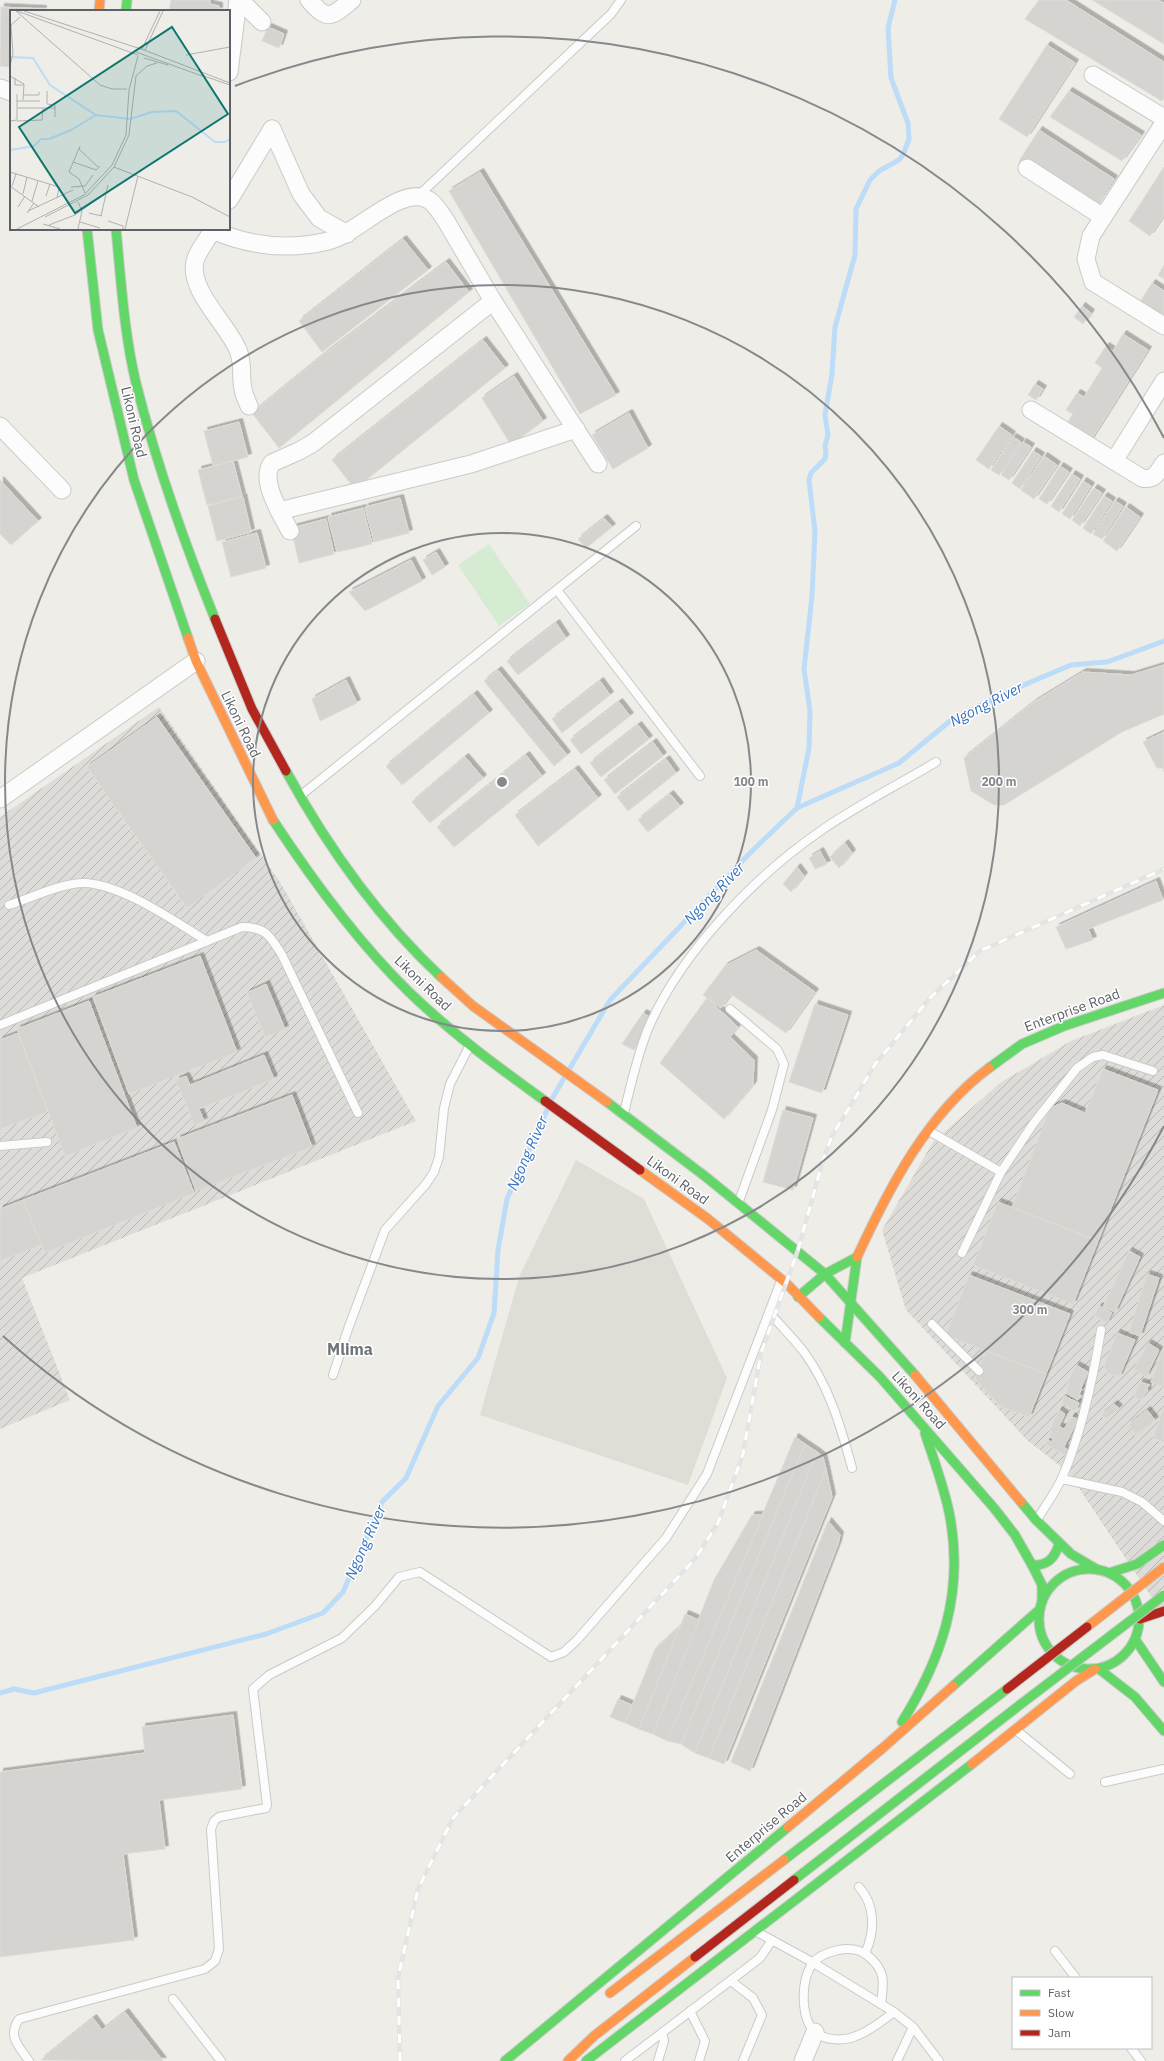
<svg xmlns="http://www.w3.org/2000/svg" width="1164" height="2061" font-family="'IBM Plex Sans',sans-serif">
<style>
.industrial{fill:url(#industrial-furrows)}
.education{fill:#dfddd6}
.green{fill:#d5ecd3}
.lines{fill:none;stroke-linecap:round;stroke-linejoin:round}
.stream{stroke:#bcdcf8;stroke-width:5}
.building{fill:#d5d4d1;stroke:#dedcd7;filter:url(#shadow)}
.lane-casing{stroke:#cacac9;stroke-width:10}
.street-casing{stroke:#cacac9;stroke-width:19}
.fast-casing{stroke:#cacbca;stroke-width:11}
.slow-casing{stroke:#cacbca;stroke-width:11}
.jam-casing{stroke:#cacbca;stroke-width:11}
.lane{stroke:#fcfcfc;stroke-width:8}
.street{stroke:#fcfcfc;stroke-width:17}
.fast{stroke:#63d668;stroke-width:9}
.slow{stroke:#ff974d;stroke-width:9}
.jam{stroke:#b3261e;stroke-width:9}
.rail-casing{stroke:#e4e4e4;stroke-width:4.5}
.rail{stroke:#fff;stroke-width:3;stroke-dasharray:9;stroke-linecap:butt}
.fast-bridge-casing{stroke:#cacbca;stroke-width:11;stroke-linecap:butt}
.slow-bridge-casing{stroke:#cacbca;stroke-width:11;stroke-linecap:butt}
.jam-bridge-casing{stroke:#cacbca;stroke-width:11;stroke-linecap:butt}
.fast-bridge{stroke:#63d668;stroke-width:9}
.slow-bridge{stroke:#ff974d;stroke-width:9}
.jam-bridge{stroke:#b3261e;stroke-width:9}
.ring{fill:none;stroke:#86888b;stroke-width:2}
.labels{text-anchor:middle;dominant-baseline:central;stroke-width:3;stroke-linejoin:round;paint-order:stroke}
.street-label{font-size:14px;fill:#5d6167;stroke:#fff}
.water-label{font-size:15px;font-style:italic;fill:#3872bd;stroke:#fff}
.quarter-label{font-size:16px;font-weight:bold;fill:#6e7379;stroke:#fff}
.inset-river{fill:none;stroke:#bcdcf8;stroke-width:2}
.inset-road{fill:none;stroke:#b0b1b0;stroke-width:1}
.view{fill:#0f766e;fill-opacity:0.15;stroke:#0f766e;stroke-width:2}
.inset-edge{fill:none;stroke:#5d6167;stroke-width:2}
.centre{fill:#86888b;stroke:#fff;stroke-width:2}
.ring-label{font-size:12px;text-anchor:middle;font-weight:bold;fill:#86888b;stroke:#fff;stroke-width:3;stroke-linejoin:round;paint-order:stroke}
</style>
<defs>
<pattern id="industrial-furrows" width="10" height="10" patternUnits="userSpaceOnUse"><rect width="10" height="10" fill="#dddcd8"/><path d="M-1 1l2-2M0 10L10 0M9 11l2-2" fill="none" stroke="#b6b6b3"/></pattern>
<filter id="shadow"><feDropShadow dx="3.5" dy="-3.5" stdDeviation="0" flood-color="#0004"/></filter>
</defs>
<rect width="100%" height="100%" fill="#eeede8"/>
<g class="industrial">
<polygon points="159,707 280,882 416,1121 22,1278 70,1400 0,1429 0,817"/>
<polygon points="1164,1005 1164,1616 1069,1473 1027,1440 906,1310 882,1230 933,1142 1000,1083 1071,1041"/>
</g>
<polygon class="education" points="576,1160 644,1199 727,1378 688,1485 480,1415 519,1277"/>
<polygon class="green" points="489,544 530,604 499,626 458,565"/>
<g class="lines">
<g class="stream">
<polyline points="797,808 809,748 810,711 804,669 812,596 815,532 809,480 811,473 825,459 826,453 825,446 828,435 825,415 832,374 835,327 855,255 856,209 870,180 879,171 899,160 903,155 909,139 908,123 891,78 888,28 895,0"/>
<polyline points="570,1068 610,1000 753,850 797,808 899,763 950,721 1007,692 1071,665 1107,662 1164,641"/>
<polyline points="552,1099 564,1078"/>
<polyline points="0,1693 14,1689 34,1693 266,1634 323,1613 343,1592 382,1502 406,1478 438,1406 478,1358 494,1313 498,1250 507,1199 547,1110"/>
</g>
</g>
<g class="building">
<polygon points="171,0 210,0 210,4 219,6 219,11 169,11"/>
<polygon points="1039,0 1066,0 1164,62 1164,98 1162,101 1025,19"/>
<polygon points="1092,0 1158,0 1164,3 1164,44"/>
<polygon points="1,7 43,9 43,11 11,11 11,67 0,66"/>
<polygon points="268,27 284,34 279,48 262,41"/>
<polygon points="1047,45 1075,63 1027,137 999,119"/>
<polygon points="1069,91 1141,135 1122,161 1050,117"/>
<polygon points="1039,130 1114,179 1094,208 1019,161"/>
<polygon points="1164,167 1164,215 1150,236 1129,221"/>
<polygon points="480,172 616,395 580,414 449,191"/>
<polygon points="403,239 428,270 322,352 299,321"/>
<polygon points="446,262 469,292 279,448 252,413 323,355"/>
<polygon points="1164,265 1164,279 1158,275"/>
<polygon points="1152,283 1164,291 1164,317 1140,302"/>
<polygon points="1082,306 1091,313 1083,324 1074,317"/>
<polygon points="1123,334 1148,350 1089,443 1064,427 1073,414 1066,410 1077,393 1084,397 1102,368 1095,363 1106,346 1113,351"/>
<polygon points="483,340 505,368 355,489 332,460"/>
<polygon points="514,376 543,421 511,445 482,398"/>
<polygon points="1035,384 1043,389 1036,400 1028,395"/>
<polygon points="629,413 648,448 613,469 592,435"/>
<polygon points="239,422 248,457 213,466 204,431"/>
<polygon points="999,426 1012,435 989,469 976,460"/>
<polygon points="1013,437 1021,442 999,475 991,470"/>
<polygon points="1023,442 1031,447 1009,480 1001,475"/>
<polygon points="1033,451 1041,456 1020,489 1012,483"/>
<polygon points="1044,456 1057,465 1034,499 1021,490"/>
<polygon points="233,461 242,496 207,505 198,470"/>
<polygon points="1060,466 1069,472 1047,504 1039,499"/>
<polygon points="1072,474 1080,479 1059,512 1051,506"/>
<polygon points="0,480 38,521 11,545 0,534"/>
<polygon points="1083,481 1091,486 1070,519 1062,514"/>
<polygon points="1094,488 1102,493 1080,526 1072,520"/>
<polygon points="1104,496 1112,501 1091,534 1083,528"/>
<polygon points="243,497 251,532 217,541 208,506"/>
<polygon points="400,498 409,533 374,542 365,507"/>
<polygon points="1115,501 1123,506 1102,539 1093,534"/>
<polygon points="1126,507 1140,517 1117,551 1103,541"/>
<polygon points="363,508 372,544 337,552 328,517"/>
<polygon points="604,518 612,527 586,548 578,539"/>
<polygon points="326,519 334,554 299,563 291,528"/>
<polygon points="257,533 266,568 231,577 222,542"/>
<polygon points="436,552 445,567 432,575 423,560"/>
<polygon points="411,560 422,581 365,611 349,592"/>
<polygon points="556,623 566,638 518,675 507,661"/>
<polygon points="1164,665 1164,714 1122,732 1004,805 994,805 971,791 964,758 1034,702 1083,672 1131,675"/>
<polygon points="498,670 567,755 554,766 484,681"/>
<polygon points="346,680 357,703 320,721 312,699"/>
<polygon points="600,681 610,695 562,733 552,719"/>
<polygon points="474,694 489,713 402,785 386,766"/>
<polygon points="619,702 630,716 581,754 570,740"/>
<polygon points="157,717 256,858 187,908 87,767"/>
<polygon points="638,725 649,739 601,777 590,763"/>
<polygon points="1164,732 1164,772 1163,768 1157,768 1143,742"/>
<polygon points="653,742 663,756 615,794 604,780"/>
<polygon points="526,755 542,776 454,847 437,827"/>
<polygon points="465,757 483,778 430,823 412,802"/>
<polygon points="666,759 676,773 628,811 617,797"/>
<polygon points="575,769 598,798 538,846 515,815"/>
<polygon points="670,794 680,806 648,832 638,820"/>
<polygon points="845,843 852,853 839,868 830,857"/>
<polygon points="820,851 827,864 815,869 809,858"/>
<polygon points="797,867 804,876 791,892 783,884"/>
<polygon points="1156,881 1163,900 1088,929 1093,940 1066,949 1056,927"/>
<polygon points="756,950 815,992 786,1033 731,994 721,1008 703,995 725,966"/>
<polygon points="200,956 237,1052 129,1094 93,997"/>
<polygon points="266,984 285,1029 265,1037 247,993"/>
<polygon points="707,998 738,1027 730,1037 754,1060 753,1085 724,1119 660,1063"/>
<polygon points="89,1001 137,1128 65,1156 17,1029"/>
<polygon points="815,1004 848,1015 822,1093 789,1082"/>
<polygon points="643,1013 653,1019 634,1050 622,1044"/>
<polygon points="18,1033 46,1107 47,1112 0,1129 0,1040"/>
<polygon points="264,1055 274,1079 199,1109 204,1121 194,1125 176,1080 186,1076 190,1085"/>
<polygon points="1103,1069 1158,1090 1098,1241 1012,1207 1050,1108 1062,1103 1085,1113"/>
<polygon points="292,1095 312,1147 196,1191 177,1139"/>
<polygon points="783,1110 813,1118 793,1190 763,1182"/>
<polygon points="174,1142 194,1193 45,1253 23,1200"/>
<polygon points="23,1200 41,1245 0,1261 0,1209"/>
<polygon points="998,1202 1098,1241 1073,1304 973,1265"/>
<polygon points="1129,1251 1140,1257 1115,1312 1103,1307"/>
<polygon points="1147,1274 1159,1278 1140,1336 1129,1332"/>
<polygon points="969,1275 1070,1314 1046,1374 946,1335"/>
<polygon points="1099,1306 1112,1313 1106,1323 1094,1315"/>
<polygon points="1117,1333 1135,1340 1119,1377 1107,1373 1104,1366"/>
<polygon points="1148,1343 1159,1350 1146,1377 1134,1369"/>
<polygon points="1164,1346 1164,1387 1151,1382"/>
<polygon points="986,1351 1046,1374 1029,1417 1000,1406 975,1378"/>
<polygon points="1076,1365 1088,1372 1081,1388 1082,1389 1079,1394 1081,1395 1078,1400 1066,1393 1069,1383 1067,1382"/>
<polygon points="1140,1382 1150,1385 1147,1388 1148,1391 1140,1400 1134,1396"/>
<polygon points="1064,1396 1079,1403 1075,1411 1062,1403"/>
<polygon points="1114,1404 1119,1408 1113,1414 1106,1418 1101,1415"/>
<polygon points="1164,1407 1164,1442 1153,1438"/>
<polygon points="1059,1410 1065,1414 1059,1426 1064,1429 1072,1416 1074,1418 1078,1419 1064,1447 1069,1451 1066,1456 1045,1444 1048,1440 1052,1442 1053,1439 1049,1436 1052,1432 1049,1431"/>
<polygon points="1147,1410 1155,1420 1136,1435 1128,1425"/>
<polygon points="795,1437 805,1444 681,1744 667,1741"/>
<polygon points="805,1444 817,1452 695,1753 681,1744"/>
<polygon points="817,1452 823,1457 826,1469 709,1758 695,1753"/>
<polygon points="826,1469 832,1497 724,1764 709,1758"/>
<polygon points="752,1515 763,1515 667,1741 653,1734 714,1580"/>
<polygon points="828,1521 840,1535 838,1544 750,1771 731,1762"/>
<polygon points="685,1614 699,1620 653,1734 639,1729"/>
<polygon points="680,1626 639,1729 625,1723 655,1649"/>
<polygon points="618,1699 632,1705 625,1723 610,1717"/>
<polygon points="233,1715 242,1789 159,1800 165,1849 123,1854 134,1940 0,1957 0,1772 145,1753 142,1727"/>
<polygon points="125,2012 163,2061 41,2060 93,2018 102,2030"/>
</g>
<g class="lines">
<defs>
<g id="lane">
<polyline points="417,197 611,14 621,0"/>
<polyline points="557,590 700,776"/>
<polyline points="300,796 636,526"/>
<path d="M 9,905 C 31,898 63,882 86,883 C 125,886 174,921 207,941"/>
<polyline points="730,1009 777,1049 784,1064 772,1110 739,1201"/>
<path d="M 0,1025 L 242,927 C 266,927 270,936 282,955 L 358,1113"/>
<path d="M 624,1113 C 631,1084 637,1056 648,1029 C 680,954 753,878 819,832 C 854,807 898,785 936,762"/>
<polyline points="929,1131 1001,1172 1033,1124 1077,1068 1093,1057 1103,1055 1153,1071"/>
<polyline points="0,1146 47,1142"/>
<polyline points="962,1253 1001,1172"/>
<path d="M 769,1312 C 780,1325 793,1338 804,1352 C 829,1386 841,1427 852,1468"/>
<polyline points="932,1324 979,1371"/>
<polyline points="333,1375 348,1329 385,1230 426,1184 434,1172 439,1157 444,1108 450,1084 470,1045"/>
<polyline points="1062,1479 1122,1492 1142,1502 1164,1521"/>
<path d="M 1037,1520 C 1045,1506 1055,1493 1062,1478 C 1082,1432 1093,1379 1101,1330"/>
<polyline points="1016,1730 1070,1774"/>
<polyline points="1105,1782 1164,1769"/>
<path d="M 859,1887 C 876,1906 875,1931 865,1954"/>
<polyline points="757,1932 812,1962 894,2012 913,2027 939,2061"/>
<polyline points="1055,1951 1076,1978"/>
<polyline points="731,1981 753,1998 762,2015 743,2061"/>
<polyline points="173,1999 221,2061"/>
<path d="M 881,2004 C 884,1982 886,1970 867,1955 C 859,1949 848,1948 838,1950 C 830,1952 817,1956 812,1964 C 804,1976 803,1991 804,2005 C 805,2014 808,2026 815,2032 C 825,2041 845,2041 856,2036 C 870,2031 882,2021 894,2012"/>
<polyline points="690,2011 705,2041 699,2061"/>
<polyline points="1131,2048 1141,2061"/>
<path d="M 29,2061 C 19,2046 7,2037 19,2019 L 205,1969 L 215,1961 L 219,1949 L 211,1829 L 214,1821 L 219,1817 L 266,1808 L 267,1805 L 253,1689 L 269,1675 L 342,1638 L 375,1606 L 399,1577 L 420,1572 L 551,1657 L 564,1652 L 577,1640 L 666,1538 L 707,1474 L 781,1281"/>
<polyline points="625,2061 760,1958 772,1940"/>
<polyline points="658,2061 664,2041 662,2033"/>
<polyline points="897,2061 913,2027"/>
</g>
<g id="street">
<polyline points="240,0 262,22"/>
<path d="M 309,0 C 328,22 331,17 352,0"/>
<polyline points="229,72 238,0"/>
<polyline points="1093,75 1164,118"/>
<polyline points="0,88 11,92"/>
<polyline points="1164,123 1091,236 1086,259 1093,282 1164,326"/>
<polyline points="272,129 301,194 319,218 347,234"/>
<polyline points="1027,168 1103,217"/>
<polyline points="229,200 272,129"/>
<path d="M 210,229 C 248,246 287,251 328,241 C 356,235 402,183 429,200 C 436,205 441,213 446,221 L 493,301 L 598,464"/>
<path d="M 213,229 C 208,239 200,248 196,258 C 185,288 227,323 238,350 C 244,365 240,374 243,389 C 244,395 247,401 249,406"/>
<path d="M 1031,410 L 1142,478 C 1154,481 1158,472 1164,463"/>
<polyline points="0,426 62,490"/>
<polyline points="1114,461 1164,381"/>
<polyline points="279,511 471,464 576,429"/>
<path d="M 290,531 C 281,514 259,480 272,463 L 299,451 L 313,443 L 493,301"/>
<polyline points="0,799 196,661"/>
<polyline points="803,2061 815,2032"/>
</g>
<g id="fast">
<polyline points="126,11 127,0"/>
<polyline points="87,229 98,330 134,480 188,638"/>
<path d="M 116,229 C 121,280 124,333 136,383 C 156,463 184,542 215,619"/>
<path d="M 286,771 C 327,846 378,918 441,977"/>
<path d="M 273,820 C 313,881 356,940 408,991 C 450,1032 498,1067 545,1101"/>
<polyline points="989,1068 1022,1044 1064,1026 1164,993"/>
<polyline points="607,1102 706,1177 825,1274 915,1375"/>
<polyline points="798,1297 825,1274 857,1257 845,1343"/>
<polyline points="819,1317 880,1377 994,1508 1015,1535 1032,1565 1042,1585 1042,1602"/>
<polyline points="1021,1502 1036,1520 1071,1554 1098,1570"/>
<path d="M 1032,1565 C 1047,1566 1055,1558 1059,1544"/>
<circle cx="1089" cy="1619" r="50"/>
<polyline points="1109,1573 1137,1564 1164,1545"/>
<polyline points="1135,1639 1164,1682"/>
<polyline points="1099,1669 1135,1697 1164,1731"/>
<polyline points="953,1686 1040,1609"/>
<path d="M 902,1722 C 942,1658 964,1593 950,1517 C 945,1489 934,1461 925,1433"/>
<polyline points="784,1860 1007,1689"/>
<polyline points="794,1880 1021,1704"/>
<polyline points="505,2061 788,1827"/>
<polyline points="586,2061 972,1764"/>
</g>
<g id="slow">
<polyline points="99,11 100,0"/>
<polyline points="188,638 196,661 273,820"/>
<polyline points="441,977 473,1006 607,1102"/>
<polyline points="640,1170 708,1219 786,1283 819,1317"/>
<path d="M 857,1257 C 889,1188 927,1114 989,1068"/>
<polyline points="915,1375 1021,1502"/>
<polyline points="972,1764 1076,1681 1095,1669"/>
<polyline points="788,1827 884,1747 953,1686"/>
<polyline points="610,1993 784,1860"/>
<polyline points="568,2061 594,2036 695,1957"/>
</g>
<g id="jam">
<polyline points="215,619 252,709 286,771"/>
<polyline points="545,1101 640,1170"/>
<polyline points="1140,1619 1164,1611"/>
<polyline points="695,1957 794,1880"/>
</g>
</defs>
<use href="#lane" class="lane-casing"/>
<use href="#street" class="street-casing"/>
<use href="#fast" class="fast-casing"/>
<use href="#slow" class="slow-casing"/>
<use href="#jam" class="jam-casing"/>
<use href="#lane" class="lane"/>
<use href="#street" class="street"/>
<use href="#fast" class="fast"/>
<use href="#slow" class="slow"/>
<use href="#jam" class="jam"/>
<defs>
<polyline id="rail" points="400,2061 398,1978 418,1889 453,1818 695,1559 718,1523 743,1454 761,1353 798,1250 823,1160 832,1136 876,1063 930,998 980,951 1164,869"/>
</defs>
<use href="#rail" class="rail-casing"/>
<use href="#rail" class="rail"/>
<defs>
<polyline id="fast-bridge" points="1021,1704 1164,1595"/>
<polyline id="slow-bridge" points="1087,1627 1164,1567"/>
<polyline id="jam-bridge" points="1007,1689 1087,1627"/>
</defs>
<use href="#fast-bridge" class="fast-bridge-casing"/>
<use href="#slow-bridge" class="slow-bridge-casing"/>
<use href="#jam-bridge" class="jam-bridge-casing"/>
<use href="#fast-bridge" class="fast-bridge"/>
<use href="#slow-bridge" class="slow-bridge"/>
<use href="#jam-bridge" class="jam-bridge"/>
</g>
<g class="ring">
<circle cx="502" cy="782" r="249"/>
<circle cx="502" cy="782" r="497"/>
<path d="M1164 1126A746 746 0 0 1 3 1336M235 86A746 746 0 0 1 1164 438"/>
</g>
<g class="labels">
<g class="street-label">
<text transform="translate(134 422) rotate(77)">Likoni Road</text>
<text transform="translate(241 724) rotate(64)">Likoni Road</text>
<text transform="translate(423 983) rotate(44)">Likoni Road</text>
<text transform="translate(1072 1010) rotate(-20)">Enterprise Road</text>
<text transform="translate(678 1180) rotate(36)">Likoni Road</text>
<text transform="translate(919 1400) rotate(48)">Likoni Road</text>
<text transform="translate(766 1827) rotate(-40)">Enterprise Road</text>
</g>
<g class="water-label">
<text transform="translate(986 704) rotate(-27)">Ngong River</text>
<text transform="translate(714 893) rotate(-46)">Ngong River</text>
<text transform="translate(527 1153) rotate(-66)">Ngong River</text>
<text transform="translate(365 1542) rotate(-66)">Ngong River</text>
</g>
<g class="quarter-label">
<text x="350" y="1349">Mlima</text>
</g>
</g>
<g transform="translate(10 10)">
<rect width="220" height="220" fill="#eeede8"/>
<path class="inset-river" d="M 0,47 L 23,48 L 40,75 L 86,105 L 120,109 L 142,102 L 166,101 L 205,132 L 215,132 L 220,129M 0,140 L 24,136 L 31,129 L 39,129 L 61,120 L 86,105"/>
<path class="inset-road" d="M 6,1 L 90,75 L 102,79 L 117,79M 7,1 L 128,45M 14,1 L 134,40 L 220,73M 132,39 L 150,1M 135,40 L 153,1M 126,42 L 192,66M 176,45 L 220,37M 134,48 L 158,55M 0,55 L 3,44 L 1,15 L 10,7M 191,65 L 220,75M 0,66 L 14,74 L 13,90M 126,66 L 137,56 L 147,53M 5,68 L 5,75 L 14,75M 37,81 L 37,94M 14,85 L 29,85 L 29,82M 7,91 L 30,91M 37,94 L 45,95 L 45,107M 8,98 L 45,98M 0,111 L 7,110 L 7,84M 7,111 L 32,110 L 33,98M 70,136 L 59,162 L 69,169 L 75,183M 69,139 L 89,158M 63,152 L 86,160 L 90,156M 104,157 L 182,187 L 220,207M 0,162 L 49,177 L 47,188M 0,176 L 29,197M 2,176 L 6,164M 61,177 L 75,176 L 83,165M 13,184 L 17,167M 36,186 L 40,174M 22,191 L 28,171M 68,192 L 72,201 L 68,219M 8,197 L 15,186M 18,201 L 63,180M 17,203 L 24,193M 79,203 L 92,206M 91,206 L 98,175M 35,207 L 78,185 L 104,157 L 119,125 L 126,66M 98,211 L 113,216 L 113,219M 70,212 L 90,218M 33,214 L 50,219M 39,215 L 65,205 L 96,183M 7,219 L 74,185 L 102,155 L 116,125 L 119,80 L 128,46M 115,219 L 128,166"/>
<path class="view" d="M 162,17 L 218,104 L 65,203 L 9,117 Z"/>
<rect width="220" height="220" class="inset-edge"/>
</g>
<circle cx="502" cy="782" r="6" class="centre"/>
<g class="ring-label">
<text x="751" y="786">100 m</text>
<text x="999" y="786">200 m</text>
<text x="1030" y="1314">300 m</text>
</g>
<rect x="1012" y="1977" width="140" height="72" fill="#ffffff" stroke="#bec0c2"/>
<rect x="1020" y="1990" width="20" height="6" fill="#63d668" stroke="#bec0c2"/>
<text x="1048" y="1997" font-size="12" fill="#5d6167">Fast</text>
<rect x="1020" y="2010" width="20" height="6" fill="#ff974d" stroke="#bec0c2"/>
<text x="1048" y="2017" font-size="12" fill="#5d6167">Slow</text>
<rect x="1020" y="2030" width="20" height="6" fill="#b3261e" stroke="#bec0c2"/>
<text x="1048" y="2037" font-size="12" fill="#5d6167">Jam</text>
</svg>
